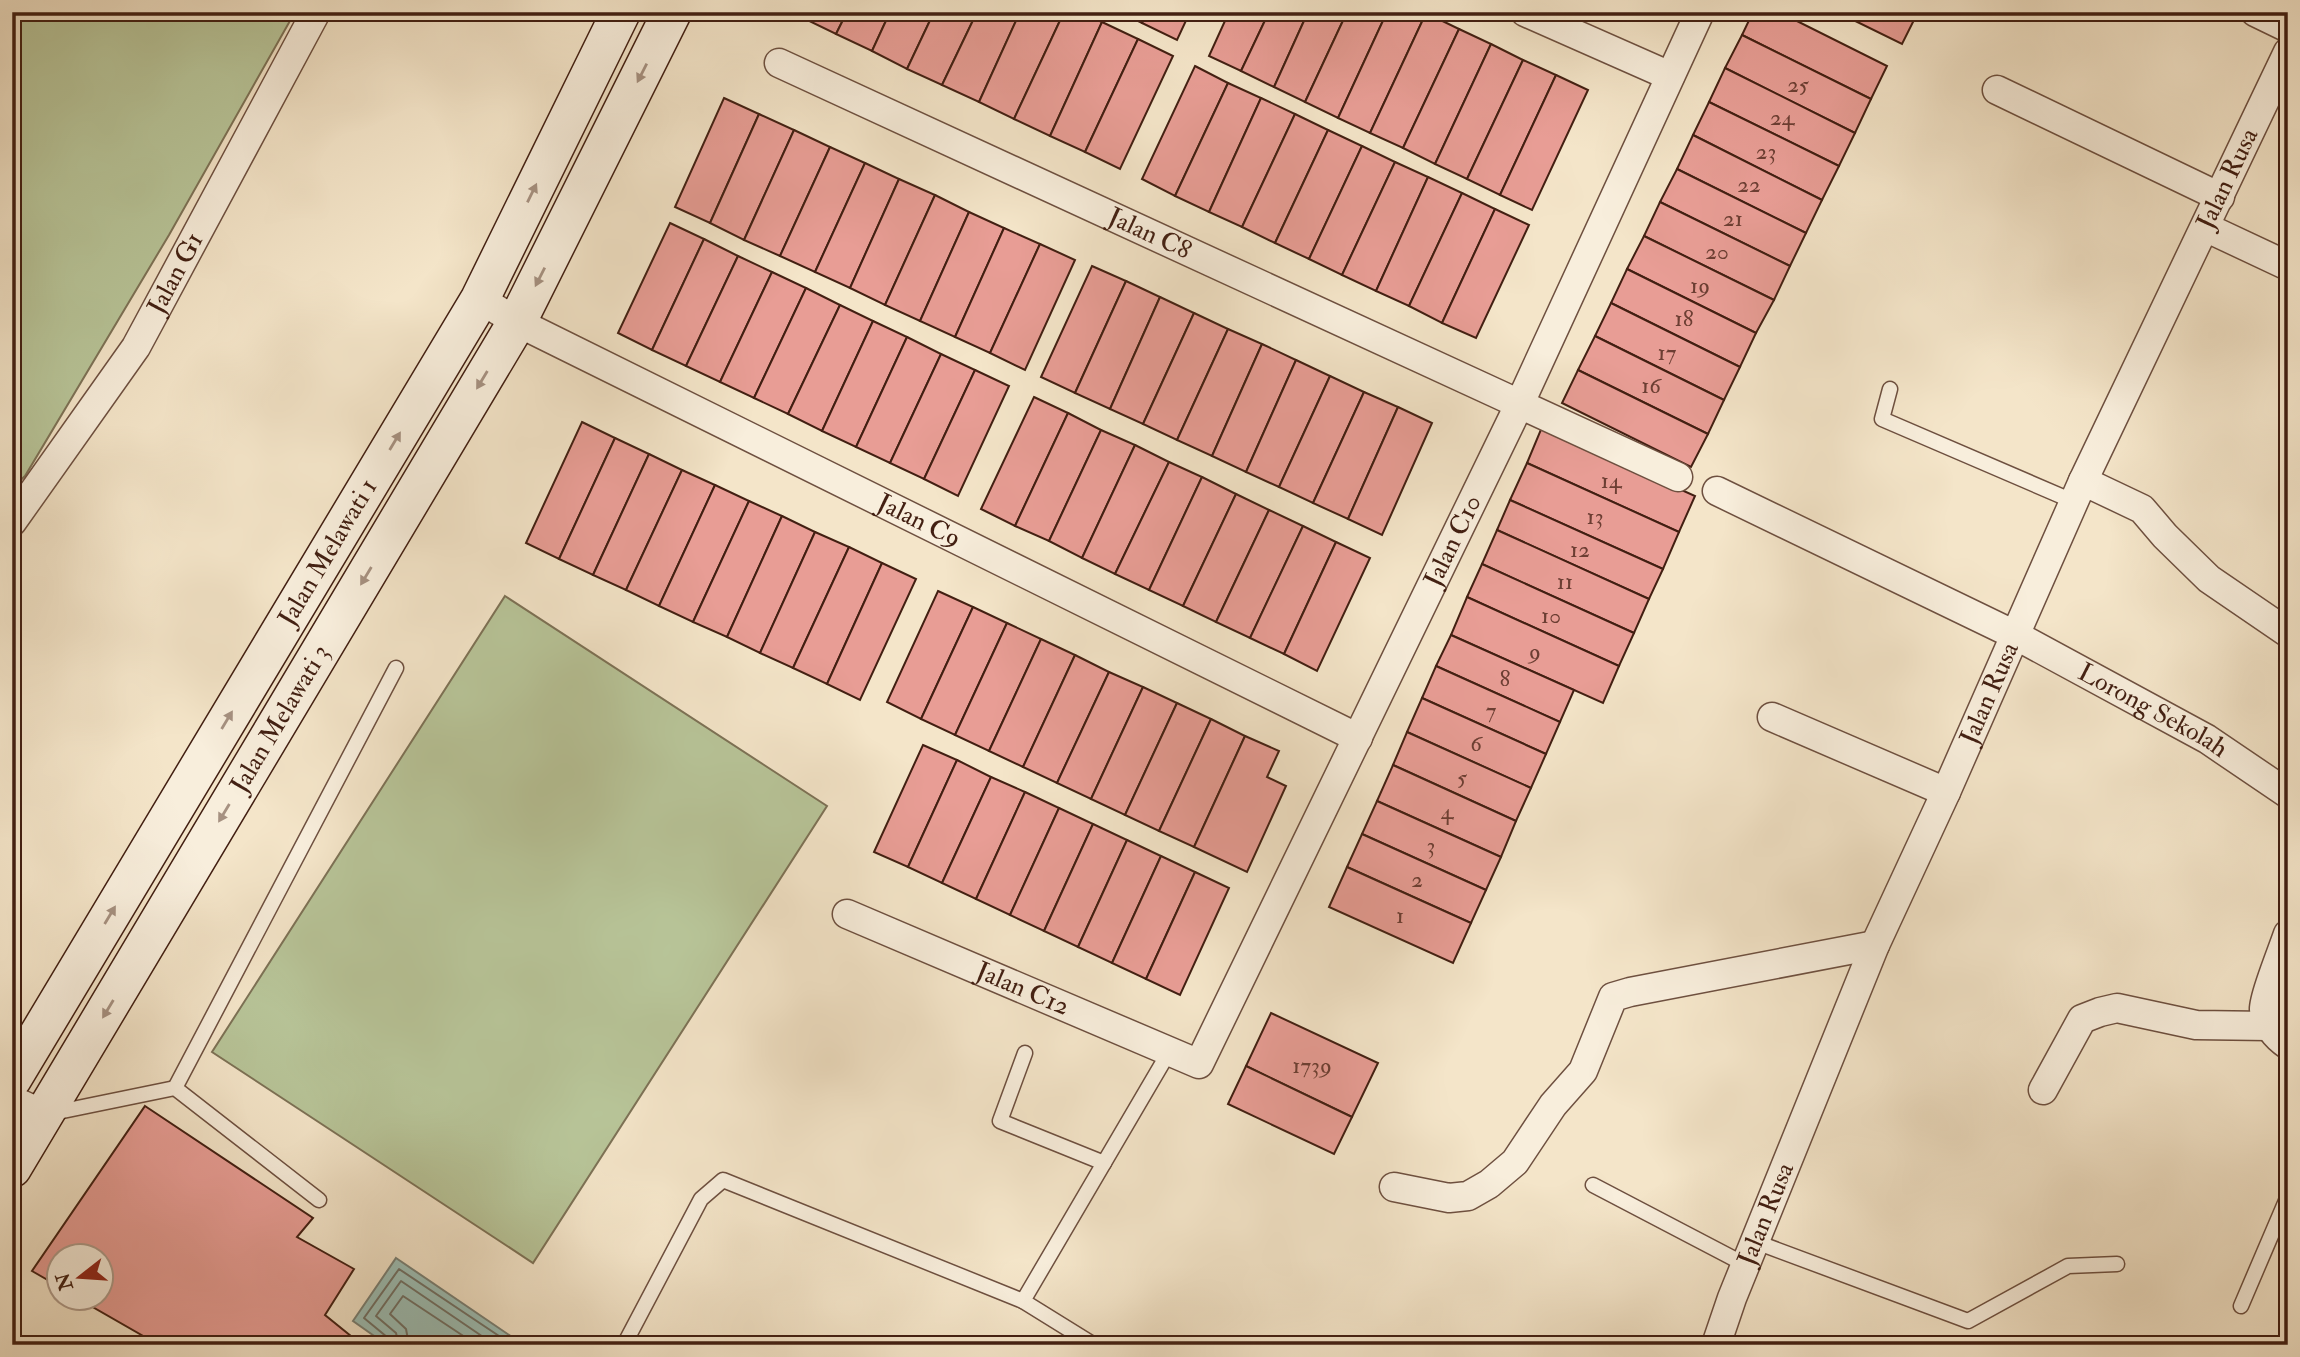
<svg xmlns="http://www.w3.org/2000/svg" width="2300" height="1357" font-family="'IM FELL Double Pica',serif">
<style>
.green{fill:#b8c599;stroke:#7d7256;stroke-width:2}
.water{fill:#9cbfb6;stroke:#787f74;stroke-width:2}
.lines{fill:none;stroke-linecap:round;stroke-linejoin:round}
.shore{stroke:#6f6f64;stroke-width:2}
.building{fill:#e89d95;stroke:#421f12;stroke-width:2}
.lane-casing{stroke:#6e5040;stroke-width:17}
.street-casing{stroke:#6e5040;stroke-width:31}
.secondary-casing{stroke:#421f12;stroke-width:41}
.lane{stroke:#f8eedc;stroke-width:14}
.street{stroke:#f8eedc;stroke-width:28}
.secondary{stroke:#f8eedc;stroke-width:38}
.oneway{fill:#a69181}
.labels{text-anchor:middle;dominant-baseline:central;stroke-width:6;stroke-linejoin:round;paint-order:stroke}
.number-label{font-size:23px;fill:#6c3e33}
.street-label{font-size:26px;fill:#421f12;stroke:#f8eedc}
</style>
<rect width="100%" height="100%" fill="#f4e5c9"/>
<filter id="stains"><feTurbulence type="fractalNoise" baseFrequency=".00286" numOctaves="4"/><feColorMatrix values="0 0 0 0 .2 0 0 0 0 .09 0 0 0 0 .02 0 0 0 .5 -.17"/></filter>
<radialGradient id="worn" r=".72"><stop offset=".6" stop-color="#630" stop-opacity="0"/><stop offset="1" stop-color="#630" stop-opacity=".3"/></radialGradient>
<g class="green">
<polygon points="12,12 295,12 169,235 25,476 12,488"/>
<polygon points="505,596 827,806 533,1263 212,1052"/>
</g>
<polygon class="water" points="396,1258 515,1339 512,1345 387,1345 353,1321"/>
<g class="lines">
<g class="shore">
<polyline points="390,1345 387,1337 364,1318 399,1269 505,1340 506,1345"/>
<polyline points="399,1345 396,1333 376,1316 401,1281 495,1345"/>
<polyline points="409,1345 406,1329 390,1314 403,1296 477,1345"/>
</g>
</g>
<g class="building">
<polygon points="803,12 847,12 836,34 801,17"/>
<polygon points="847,12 890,12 872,51 836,34"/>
<polygon points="890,12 934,12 907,69 872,51"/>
<polygon points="934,12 977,12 942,85 907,69"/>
<polygon points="977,12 1020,12 979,102 942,85"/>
<polygon points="1020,12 1064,12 1014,119 979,102"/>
<polygon points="1064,12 1080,12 1102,22 1050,136 1014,119"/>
<polygon points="1119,12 1147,12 1142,23"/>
<polygon points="1147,12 1190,12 1177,40 1142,23"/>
<polygon points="1229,12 1269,12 1241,71 1209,56"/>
<polygon points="1269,12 1308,12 1274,87 1241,71"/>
<polygon points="1308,12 1347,12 1305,102 1274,87"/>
<polygon points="1347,12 1387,12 1338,118 1305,102"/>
<polygon points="1387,12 1426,13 1370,133 1338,118"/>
<polygon points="1753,12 1779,12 1887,66 1871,99 1742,35"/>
<polygon points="1837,12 1918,12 1902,44"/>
<polygon points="1426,13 1459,29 1403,148 1370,133"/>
<polygon points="1102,22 1138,39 1085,152 1050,136"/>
<polygon points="1459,29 1491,44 1435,164 1403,148"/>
<polygon points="1742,35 1871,99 1855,133 1725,68"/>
<polygon points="1138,39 1173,56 1120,169 1085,152"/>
<polygon points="1491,44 1523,60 1467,179 1435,164"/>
<polygon points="1523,60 1556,75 1500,195 1467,179"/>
<polygon points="1195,66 1228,83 1175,196 1142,179"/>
<polygon points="1725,68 1855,133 1839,166 1709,102"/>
<polygon points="1556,75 1588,90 1532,210 1500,195"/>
<polygon points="1228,83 1261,98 1209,212 1175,196"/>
<polygon points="724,98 759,114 710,223 675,207"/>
<polygon points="1261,98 1295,114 1242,227 1209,212"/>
<polygon points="1709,102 1839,166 1822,200 1693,135"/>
<polygon points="759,114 794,130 744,240 710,223"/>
<polygon points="1295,114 1328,130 1275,243 1242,227"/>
<polygon points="794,130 830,147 780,256 744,240"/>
<polygon points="1328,130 1362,146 1309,259 1275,243"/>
<polygon points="1693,135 1822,200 1806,233 1677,169"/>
<polygon points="1362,146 1395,162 1342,275 1309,259"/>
<polygon points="830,147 865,163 815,272 780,256"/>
<polygon points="1395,162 1428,177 1376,291 1342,275"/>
<polygon points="865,163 899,179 850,288 815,272"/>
<polygon points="1677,169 1806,233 1790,266 1660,202"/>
<polygon points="1428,177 1462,193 1409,306 1376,291"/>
<polygon points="899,179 935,195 885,305 850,288"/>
<polygon points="1462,193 1495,209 1442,323 1409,306"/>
<polygon points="935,195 969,212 920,321 885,305"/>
<polygon points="1660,202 1790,266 1774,300 1644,236"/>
<polygon points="1495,209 1529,225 1476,338 1442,323"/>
<polygon points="969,212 1004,228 955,337 920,321"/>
<polygon points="670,223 704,239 652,350 618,333"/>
<polygon points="1004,228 1040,244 990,353 955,337"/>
<polygon points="1644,236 1774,300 1756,333 1627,269"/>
<polygon points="704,239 738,256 686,366 652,350"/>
<polygon points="1040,244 1075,260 1025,370 990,353"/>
<polygon points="738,256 772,272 720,382 686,366"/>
<polygon points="1092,266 1126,281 1075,393 1041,377"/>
<polygon points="1627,269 1756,333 1740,367 1611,303"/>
<polygon points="772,272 806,288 754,398 720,382"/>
<polygon points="1126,281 1160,297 1110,409 1075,393"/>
<polygon points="806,288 840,305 788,414 754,398"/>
<polygon points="1160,297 1194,313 1143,424 1110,409"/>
<polygon points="1611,303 1740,367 1724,400 1595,336"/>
<polygon points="840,305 873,321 822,431 788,414"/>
<polygon points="1194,313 1228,329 1177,440 1143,424"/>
<polygon points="873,321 907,337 856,447 822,431"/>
<polygon points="1228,329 1262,344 1212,456 1177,440"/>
<polygon points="1595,336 1724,400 1708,434 1578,370"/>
<polygon points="907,337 941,354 890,463 856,447"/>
<polygon points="1262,344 1296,360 1246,472 1212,456"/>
<polygon points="941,354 975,370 924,479 890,463"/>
<polygon points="1296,360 1330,376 1279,487 1246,472"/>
<polygon points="975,370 1009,386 958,496 924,479"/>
<polygon points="1578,370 1708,434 1691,467 1562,403"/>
<polygon points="1330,376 1364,392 1313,503 1279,487"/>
<polygon points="1364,392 1398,407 1348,519 1313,503"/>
<polygon points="1034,397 1068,413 1015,526 981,509"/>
<polygon points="1398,407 1432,423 1382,535 1348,519"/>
<polygon points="1068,413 1101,430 1049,541 1015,526"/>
<polygon points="582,422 615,438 559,559 526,543"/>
<polygon points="1542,427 1695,496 1679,532 1527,463"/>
<polygon points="1101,430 1135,445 1082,558 1049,541"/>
<polygon points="615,438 649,454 593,575 559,559"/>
<polygon points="1135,445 1169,462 1115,574 1082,558"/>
<polygon points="649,454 682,470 626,590 593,575"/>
<polygon points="1169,462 1202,477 1149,590 1115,574"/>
<polygon points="1527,463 1679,532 1663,569 1510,500"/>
<polygon points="682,470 715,485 659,606 626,590"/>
<polygon points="1202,477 1236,494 1183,606 1149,590"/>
<polygon points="715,485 749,501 693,622 659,606"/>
<polygon points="1236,494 1269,510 1216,622 1183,606"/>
<polygon points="1510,500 1663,569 1649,599 1497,530"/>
<polygon points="749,501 782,516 727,637 693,622"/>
<polygon points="1269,510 1303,526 1250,638 1216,622"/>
<polygon points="782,516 815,532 760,653 727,637"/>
<polygon points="1303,526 1336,542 1284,654 1250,638"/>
<polygon points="1497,530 1649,599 1634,633 1482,564"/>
<polygon points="815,532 849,547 793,668 760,653"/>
<polygon points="1336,542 1370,558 1317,671 1284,654"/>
<polygon points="849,547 882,563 827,684 793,668"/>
<polygon points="882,563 916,579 860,700 827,684"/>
<polygon points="1482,564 1634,633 1619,666 1467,597"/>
<polygon points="938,591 973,607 921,719 887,702"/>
<polygon points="1467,597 1619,666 1603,703 1451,635"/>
<polygon points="973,607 1007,623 955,735 921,719"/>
<polygon points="1007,623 1041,639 989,751 955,735"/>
<polygon points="1451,635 1574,690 1560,722 1436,666"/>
<polygon points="1041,639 1075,655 1023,767 989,751"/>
<polygon points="1075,655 1109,672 1057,783 1023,767"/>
<polygon points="1436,666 1560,722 1546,754 1422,698"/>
<polygon points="1109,672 1143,687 1091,799 1057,783"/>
<polygon points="1143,687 1177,703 1125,815 1091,799"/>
<polygon points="1422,698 1546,754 1531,788 1407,732"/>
<polygon points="1177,703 1211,719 1159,831 1125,815"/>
<polygon points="1211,719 1245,736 1194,847 1159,831"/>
<polygon points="1407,732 1531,788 1516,821 1393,765"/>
<polygon points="1245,736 1279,751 1267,777 1286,786 1247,872 1194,847"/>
<polygon points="923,745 957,760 908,867 874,852"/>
<polygon points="957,760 991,777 942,883 908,867"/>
<polygon points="1393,765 1516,821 1501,857 1377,801"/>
<polygon points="991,777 1025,792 976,899 942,883"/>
<polygon points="1025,792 1059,808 1010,915 976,899"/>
<polygon points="1377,801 1501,857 1486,890 1362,834"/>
<polygon points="1059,808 1093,824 1044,931 1010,915"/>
<polygon points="1093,824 1127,840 1078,947 1044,931"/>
<polygon points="1362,834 1486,890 1471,923 1347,867"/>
<polygon points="1127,840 1161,856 1112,963 1078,947"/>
<polygon points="1161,856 1195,872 1146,979 1112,963"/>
<polygon points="1347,867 1471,923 1453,963 1329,907"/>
<polygon points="1195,872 1229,888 1180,995 1146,979"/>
<polygon points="1271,1013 1378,1063 1352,1117 1246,1066"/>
<polygon points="1246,1066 1352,1117 1334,1154 1228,1104"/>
<polygon points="145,1106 313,1218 297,1237 354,1269 325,1315 362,1345 159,1345 77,1298 102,1298 102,1256 60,1256 60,1287 32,1271"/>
</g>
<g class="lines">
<defs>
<g id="lane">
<polyline points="1890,389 1882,419 2075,502"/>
<polyline points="1025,1053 1000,1121 1104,1163"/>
<polyline points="175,1088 396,668"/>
<polyline points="53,1113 175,1088 319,1200"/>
<polyline points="1593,1185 1746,1265"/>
<polyline points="1756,1242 1968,1321 2068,1266 2117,1264"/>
<polyline points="2241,1306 2288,1196"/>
<polyline points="624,1345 701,1199 723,1180 1023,1301"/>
<polyline points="1094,1345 1023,1301 1169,1052"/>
</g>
<g id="street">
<polyline points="1525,12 1670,76"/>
<polyline points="2255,12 2288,28"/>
<path id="s1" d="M 779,63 L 1678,477"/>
<polyline points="1997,90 2220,197"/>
<polyline points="2205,227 2288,266"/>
<path id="s2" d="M 480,299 L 517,322 L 1358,738"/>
<polyline points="2083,481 2142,509 2165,536 2209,579 2288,633"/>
<path id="s3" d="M 1717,491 L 2015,635 L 2207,739 L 2288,794"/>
<path id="s4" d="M 12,522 L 136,347 L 316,12"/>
<polyline points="1772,717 1946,792"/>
<path id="s5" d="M 847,914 L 1199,1064 L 1520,403 L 1700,12"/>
<path d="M 2288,934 C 2283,949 2264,996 2264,1009 C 2265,1024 2276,1037 2288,1045"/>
<polyline points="2043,1090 2082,1019 2100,1012 2117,1008 2196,1025 2269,1026"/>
<polyline points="12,1100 45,1115"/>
<polyline points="1394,1187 1449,1198 1468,1196 1489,1184 1515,1162 1553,1105 1583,1071 1613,997 1630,992 1875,945"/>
<path id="s6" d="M 1716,1345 L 1732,1298 L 1875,945 L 1946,792 L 2083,481 L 2288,52"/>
</g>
<g id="secondary">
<path id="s7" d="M 12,1079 L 480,299 L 621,12"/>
<path id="s8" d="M 12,1168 L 517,322 L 672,12"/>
</g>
</defs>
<use href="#lane" class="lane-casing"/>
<use href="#street" class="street-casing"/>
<use href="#secondary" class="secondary-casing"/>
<use href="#lane" class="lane"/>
<use href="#street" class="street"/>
<use href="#secondary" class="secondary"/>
</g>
<defs><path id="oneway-solid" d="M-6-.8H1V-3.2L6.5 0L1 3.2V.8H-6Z" transform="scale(1.75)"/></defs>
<g class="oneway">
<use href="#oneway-solid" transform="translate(642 73) rotate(117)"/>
<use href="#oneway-solid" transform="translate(532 193) rotate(-64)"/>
<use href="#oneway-solid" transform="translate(540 277) rotate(117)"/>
<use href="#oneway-solid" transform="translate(482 380) rotate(121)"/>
<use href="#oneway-solid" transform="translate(395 441) rotate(-59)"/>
<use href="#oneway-solid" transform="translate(366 576) rotate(121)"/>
<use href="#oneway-solid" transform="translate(227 720) rotate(-59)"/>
<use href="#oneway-solid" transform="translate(224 813) rotate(121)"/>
<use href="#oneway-solid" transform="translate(110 915) rotate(-59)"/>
<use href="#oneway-solid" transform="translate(108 1009) rotate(121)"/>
</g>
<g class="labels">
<g class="number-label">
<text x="1798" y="84">25</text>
<text x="1782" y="117">24</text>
<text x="1766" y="151">23</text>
<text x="1749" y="184">22</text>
<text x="1733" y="218">21</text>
<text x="1717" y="251">20</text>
<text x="1700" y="285">19</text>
<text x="1684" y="318">18</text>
<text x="1667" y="352">17</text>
<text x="1651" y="385">16</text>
<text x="1611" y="480">14</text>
<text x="1595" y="516">13</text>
<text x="1580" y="549">12</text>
<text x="1565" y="581">11</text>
<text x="1551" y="615">10</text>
<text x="1535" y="651">9</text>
<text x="1505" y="678">8</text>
<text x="1491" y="710">7</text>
<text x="1476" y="743">6</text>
<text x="1462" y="777">5</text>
<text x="1447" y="811">4</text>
<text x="1431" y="845">3</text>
<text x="1417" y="879">2</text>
<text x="1400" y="915">1</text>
<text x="1312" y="1065">1739</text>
</g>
<g class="street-label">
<text stroke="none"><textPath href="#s6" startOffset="1274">Jalan Rusa</textPath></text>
<text stroke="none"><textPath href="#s1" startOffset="408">Jalan C8</textPath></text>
<text stroke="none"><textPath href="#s4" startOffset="298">Jalan G1</textPath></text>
<text stroke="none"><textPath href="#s2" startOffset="492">Jalan C9</textPath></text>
<text stroke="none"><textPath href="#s5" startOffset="964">Jalan C10</textPath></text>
<text stroke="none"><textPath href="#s7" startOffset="614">Jalan Melawati 1</textPath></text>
<text stroke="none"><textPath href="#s6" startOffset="707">Jalan Rusa</textPath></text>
<text stroke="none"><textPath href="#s3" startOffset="488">Lorong Sekolah</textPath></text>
<text stroke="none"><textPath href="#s8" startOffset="523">Jalan Melawati 3</textPath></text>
<text stroke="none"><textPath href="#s5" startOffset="191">Jalan C12</textPath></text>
<text stroke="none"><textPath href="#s6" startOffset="140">Jalan Rusa</textPath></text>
</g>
</g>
<rect width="2300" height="1357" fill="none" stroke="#f4e5c9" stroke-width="42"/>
<rect x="14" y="14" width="2272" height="1329" fill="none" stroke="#421f12" stroke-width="3.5"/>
<rect x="21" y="21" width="2258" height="1315" fill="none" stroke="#421f12" stroke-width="2"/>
<g transform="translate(80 1277) rotate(253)"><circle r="33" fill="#f8eedc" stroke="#af9b8b" stroke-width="2"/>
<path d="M0-5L12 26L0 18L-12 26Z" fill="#8f2418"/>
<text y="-10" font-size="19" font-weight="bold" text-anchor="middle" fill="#421f12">N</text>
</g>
<rect width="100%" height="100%" filter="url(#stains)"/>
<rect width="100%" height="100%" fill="url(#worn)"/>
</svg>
